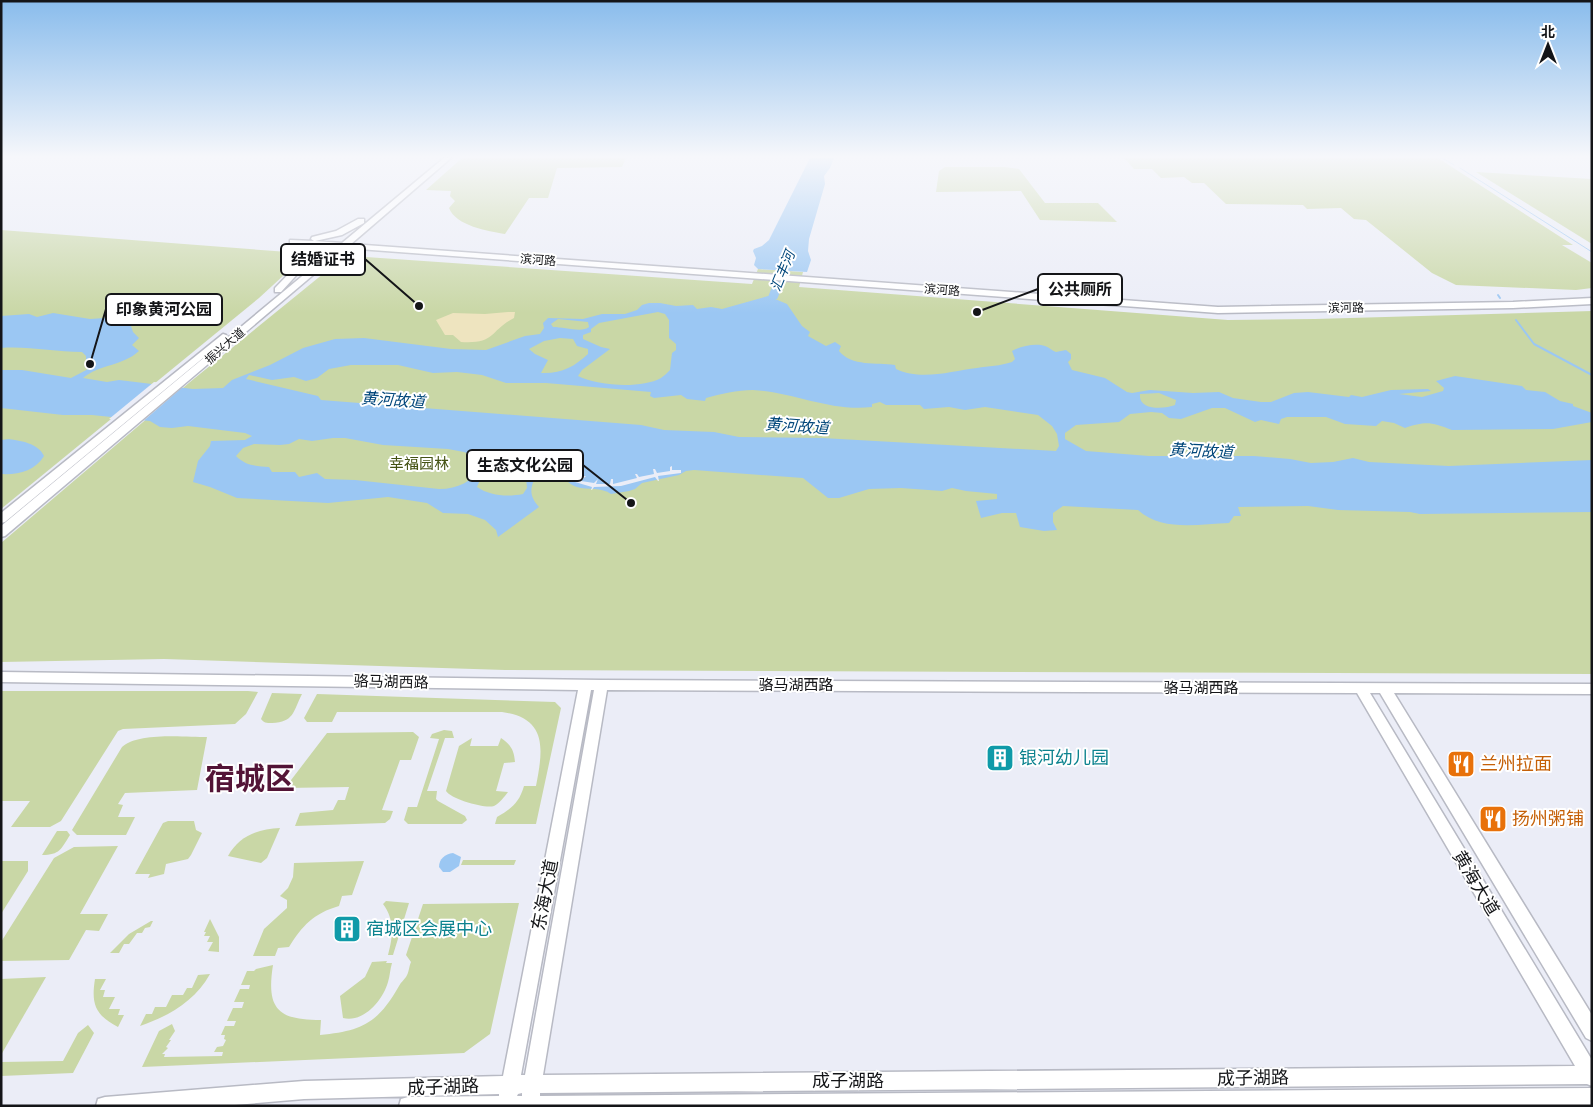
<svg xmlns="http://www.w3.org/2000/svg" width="1593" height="1107" font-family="'Fira Sans Condensed','Noto Sans SC',sans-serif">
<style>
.green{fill:#c9d7a6}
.sand{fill:#eee4bf}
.water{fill:#9bc7f3;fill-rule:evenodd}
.pier{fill:#ebedf7}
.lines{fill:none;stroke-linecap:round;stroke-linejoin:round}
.stream-far1{stroke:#9bc7f3;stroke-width:1}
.stream{stroke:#9bc7f3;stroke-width:2}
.river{fill:#9bc7f3;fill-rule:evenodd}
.tertiary-casing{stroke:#b8bac4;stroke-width:3}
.secondary-casing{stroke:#b8bac4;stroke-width:3}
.tertiary{fill:#fff;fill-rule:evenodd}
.secondary{fill:#fff;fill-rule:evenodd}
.labels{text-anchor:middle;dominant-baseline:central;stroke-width:4;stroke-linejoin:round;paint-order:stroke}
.far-street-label{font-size:12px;fill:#141518;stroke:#fff}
.far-water-label{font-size:14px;font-style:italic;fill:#00467a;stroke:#fff}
.park-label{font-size:15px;fill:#445214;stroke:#fff}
.street-label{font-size:15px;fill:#141518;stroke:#fff}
.water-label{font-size:16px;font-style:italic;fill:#00467a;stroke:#fff}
.near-culture-label{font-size:18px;fill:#0d838f;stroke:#fff;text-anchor:start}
.near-food-label{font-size:18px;fill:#c56008;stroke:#fff;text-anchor:start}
.near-street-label{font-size:18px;fill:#141518;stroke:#fff}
.near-town-label{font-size:30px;font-weight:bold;fill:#531437;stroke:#fff}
.leader{fill:none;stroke:#141518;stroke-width:2}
.callout-dot{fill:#141518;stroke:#fff;stroke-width:2}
.callout{fill:#fff;stroke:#141518;stroke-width:2}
.callout-label{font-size:16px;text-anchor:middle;font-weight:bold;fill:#141518}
</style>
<rect width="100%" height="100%" fill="#ebedf7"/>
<g class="green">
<path d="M 462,158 L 626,158 L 622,167 L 557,168 L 548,198 L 529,198 L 505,234 C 488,231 456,226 449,208 L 455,201 L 450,196 L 451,191 L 426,190 Z"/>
<polygon points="1124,158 1438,158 1573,245 1562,245 1592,263 1592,288 1576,290 1456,285 1432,273 1366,220 1354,219 1341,208 1307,209 1303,205 1226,204 1204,183 1192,183 1184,177 1161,178 1152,169 1134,169"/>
<polygon points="945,167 1004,167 1019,169 1045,203 1098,203 1117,222 1040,220 1021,191 936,192 939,171"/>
<polygon points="1476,172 1592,179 1592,244"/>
<polygon points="1,230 288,252 300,255 297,263 259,298 1,509"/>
<polygon points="366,257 752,284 758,269 803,272 799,287 1228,320 1315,319 1592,311 1592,674 505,670 164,659 1,662 1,543 190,382 334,265"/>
<polygon points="1,691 248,691 258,692 246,714 235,724 123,729 118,731 61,821 50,827 11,827 30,801 1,801"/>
<path d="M 272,693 L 302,694 C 293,712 294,722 272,723 C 266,723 264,723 261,719 Z"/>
<path d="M 317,694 L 555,702 L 561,708 L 536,824 L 495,824 L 497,817 C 512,808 519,803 524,786 L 536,786 C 543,750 548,718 502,712 L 337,712 L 332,722 L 307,722 L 304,718 Z"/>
<polygon points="444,730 452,731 454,738 445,738 427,791 437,791 436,799 438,801 465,816 467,820 462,824 408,824 404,820 408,807 417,807 439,739 430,738 432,734"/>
<polygon points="413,732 419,737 411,760 400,760 382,810 393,811 390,819 385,823 295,826 300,813 333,810 338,800 345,800 349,787 285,788 327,733"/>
<path d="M 207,737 L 197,790 L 125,793 L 118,804 L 123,805 L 118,817 L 135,817 L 126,835 L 77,835 L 72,830 L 122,747 C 138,732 185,737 207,737 Z"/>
<path d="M 472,738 L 470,746 L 498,746 L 501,738 C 511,745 514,750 515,762 L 504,763 L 496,791 L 508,792 C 504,797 500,803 494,806 C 485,809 451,799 446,791 L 459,746 Z"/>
<polygon points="168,821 194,821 196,830 202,833 191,855 188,859 166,864 164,874 148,878 150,874 135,874 163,823"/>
<path d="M 280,828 L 267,858 L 261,863 L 228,856 C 239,836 258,829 280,828 Z"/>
<path d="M 57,831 L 67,831 L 70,835 C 61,849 60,855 42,855 Z"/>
<polygon points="118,846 80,914 108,914 99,931 86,930 69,960 1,961 1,942 54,858 74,847"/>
<polygon points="463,860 516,860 514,865 461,865"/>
<polygon points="1,861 28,861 28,871 1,914"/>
<path d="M 364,861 L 352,895 L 342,896 L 339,906 C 314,913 302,926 289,947 L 278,948 L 275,956 L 253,956 L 264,929 L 287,908 L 287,900 L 280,896 L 288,888 L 293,877 L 294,863 Z"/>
<path d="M 386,901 L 409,903 L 393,955 L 388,955 C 393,937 395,920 383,904 Z"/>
<path d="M 519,903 L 490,1034 L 464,1053 L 142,1067 L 159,1031 L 172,1024 L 175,1031 L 169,1040 L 171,1040 L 166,1047 L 168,1048 L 162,1054 L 165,1054 L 164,1057 L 222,1056 L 223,1052 L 214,1052 L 217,1047 L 223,1046 L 226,1040 L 224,1039 L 225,1035 L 221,1035 L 225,1026 L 234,1026 L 236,1021 L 227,1021 L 233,1008 L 242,1008 L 244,1002 L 234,1002 L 240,989 L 249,989 L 250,985 L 241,985 L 247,971 L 254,971 L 256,969 L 273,965 C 266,1009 278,1020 321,1020 L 320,1035 C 362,1031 378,1023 399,986 C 401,982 404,980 406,977 C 409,973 409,966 411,962 L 406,955 L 423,904 Z"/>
<polygon points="210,919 219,937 219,952 208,951 213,942 207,942 210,936 204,936 206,932 204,932"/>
<polygon points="151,921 153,921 150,927 145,928 142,933 137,933 129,944 124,944 119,953 110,953 129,934"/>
<path d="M 387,961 L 386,963 L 392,963 C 390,969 390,976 388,982 C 383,1000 364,1023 343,1018 L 340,996 L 365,977 L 372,962 Z"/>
<path d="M 210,974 C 195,1001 169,1016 140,1026 L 146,1014 L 152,1014 L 155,1007 L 166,1007 L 172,995 L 183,995 L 187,988 L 192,988 L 198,975 Z"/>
<polygon points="46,977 1,1055 1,979"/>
<path d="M 95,979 L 106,979 L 100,990 L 105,990 L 103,997 L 115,997 L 109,1009 L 120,1009 L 118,1015 L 124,1015 L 118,1027 C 95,1015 91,1004 95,979 Z"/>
<polygon points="88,1025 94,1033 73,1073 1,1076 1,1062 63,1061 78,1033"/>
</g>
<path class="sand" d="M 508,312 L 515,312 L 514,318 C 489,331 496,344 461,342 L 453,335 L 445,335 L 436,320 L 453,313 L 485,314 Z"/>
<g class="water">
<polygon points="810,158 834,158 830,168 824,176 825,184 809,239 808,251 811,260 807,272 758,269 754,265 756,258 753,251 754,249 762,246 769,240"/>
<path d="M 768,296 L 787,304 L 802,326 L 810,332 L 808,336 L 826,346 L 835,342 L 841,346 L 839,351 C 852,367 876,362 895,365 L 896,369 C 921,381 952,371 977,368 C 989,366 1000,366 1012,362 L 1015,359 L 1012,351 C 1020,346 1036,343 1045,346 C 1049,347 1052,351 1056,352 L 1066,350 L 1071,354 L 1071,359 L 1068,362 L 1072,370 L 1105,378 L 1127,392 L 1132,393 L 1150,390 L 1193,393 L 1219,392 L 1233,398 L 1261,402 L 1271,402 L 1294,393 L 1308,392 L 1349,397 L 1351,395 L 1362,397 L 1391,390 L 1428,389 L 1431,391 L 1399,394 L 1422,397 L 1443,391 L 1444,388 L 1436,381 L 1455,376 L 1522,386 L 1526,390 L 1545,392 L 1560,401 L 1573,404 L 1573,406 L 1592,413 L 1592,422 L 1553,429 L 1452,430 C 1431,422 1426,421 1405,428 L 1394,423 L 1382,421 L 1376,426 L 1345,424 L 1326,417 L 1287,417 L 1281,419 L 1279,424 L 1261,420 L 1255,422 L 1225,408 L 1212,408 L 1181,419 L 1169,418 L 1162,413 L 1151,412 L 1130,414 L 1119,422 L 1076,425 L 1065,433 L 1065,439 L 1086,451 L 1149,456 L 1254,456 L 1290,459 L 1311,463 L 1333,462 L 1353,458 L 1369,462 L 1449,466 L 1592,460 L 1592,512 L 1420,514 L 1410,512 L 1338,510 L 1308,506 L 1238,507 L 1241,516 L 1234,516 L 1229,523 C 1199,524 1162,532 1138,510 L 1063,506 L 1053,513 L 1053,522 L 1057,530 L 1044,531 L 1020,527 L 1016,513 L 1002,513 L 981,518 L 976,501 L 997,499 L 997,494 L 966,491 L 952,488 L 942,491 L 901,488 L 869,489 L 839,498 L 828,498 L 803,478 L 694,470 L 686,471 L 679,475 L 642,483 L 635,489 L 629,491 L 611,494 C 602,487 587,490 577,487 C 569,485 567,479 561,476 C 554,472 545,473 538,473 C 530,486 528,495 539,507 L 498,537 L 496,530 L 485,520 L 468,514 L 443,513 L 427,503 L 388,497 L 328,503 L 237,498 L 210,487 L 193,482 L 198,461 L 210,446 L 211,441 L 245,440 L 252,436 L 245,433 L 188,426 L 172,428 L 160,427 L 150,421 L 92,415 L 63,415 L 1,408 L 1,370 L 22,370 L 71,378 L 94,366 L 86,360 L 86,356 L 82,352 C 55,352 28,346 1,348 L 1,316 L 29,314 L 37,317 L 53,313 L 90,319 L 119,317 L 120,323 L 131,326 L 133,332 L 139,338 L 132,345 L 139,351 C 123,366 100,364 83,378 L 107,382 L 119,380 L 193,389 L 223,388 L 232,380 L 270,365 L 303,348 L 335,339 L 364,338 L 451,349 L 486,350 L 525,336 L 540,334 L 544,328 L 543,323 L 548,318 L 583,319 L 602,314 L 625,314 L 637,310 L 642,305 L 649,303 L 660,303 L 676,306 L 693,305 L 697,309 L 711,307 L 722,309 ZM 658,312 L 665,314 L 669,320 L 669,338 L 676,344 L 676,350 L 672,353 L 670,370 C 667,373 664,376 661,378 C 641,389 598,386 578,376 L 582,370 L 610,349 L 601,347 L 583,339 L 583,335 L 591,332 L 591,329 L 599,323 ZM 558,319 L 588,322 L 589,327 C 582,333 564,327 553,327 L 551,324 ZM 560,338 L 573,339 L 577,346 L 588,349 L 588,354 C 574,367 561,374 541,373 L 548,360 L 535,354 L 529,349 L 544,341 ZM 351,365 L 398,365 L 433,373 L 457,372 L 482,375 L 506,383 L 546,383 L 651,392 L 650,396 L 654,398 L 681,395 L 687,399 L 705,401 L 706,398 C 721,394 737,390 753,390 C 794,392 830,412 872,407 L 872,404 L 880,402 L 886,405 L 920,405 L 924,409 L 949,407 L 965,410 L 985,407 L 1038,415 L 1052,426 L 1057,434 L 1059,446 L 1056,451 L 822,438 L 739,437 L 714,432 L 664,430 L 641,425 L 321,400 L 318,396 L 246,379 L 249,375 L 272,380 L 294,377 L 306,381 L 317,378 L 329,369 ZM 1159,393 L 1176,400 L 1175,405 C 1165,409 1138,411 1140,394 ZM 333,438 L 345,438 L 383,445 L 448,449 L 464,452 L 479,458 L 489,455 L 513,457 L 522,462 L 510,468 L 491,472 L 505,476 L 526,478 L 527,488 L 523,494 C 508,497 490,496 477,487 L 485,468 C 470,481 459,489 439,489 L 355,480 L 325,479 L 317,473 L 299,477 L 295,472 L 272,472 L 269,467 C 256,466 246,466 236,456 L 243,448 L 254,444 L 280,445 L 289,444 L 299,439 L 312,441 Z"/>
<path d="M 9,439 C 21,441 38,443 44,456 C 35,471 18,475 1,474 L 1,440 Z"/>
<path d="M 453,853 L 461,857 L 459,866 L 450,872 L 443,872 L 439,867 C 439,859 445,854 453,853 Z"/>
</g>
<g class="pier">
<polygon points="154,382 185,385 141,423 109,419"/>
<polygon points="672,466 672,470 681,470 681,473 658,476 659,481 658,481 655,477 621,486 594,487 592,490 591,490 592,487 575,482 564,476 568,474 579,480 584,476 586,476 581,481 594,483 598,479 596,484 610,484 611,479 613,479 613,484 637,478 635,474 637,474 639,477 654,474 653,469 655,469 657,473 670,471 670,467"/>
</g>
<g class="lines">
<g class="stream-far1">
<polyline points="1442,158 1454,165"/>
<polyline points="1460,168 1592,252"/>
</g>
<g class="stream">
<polyline points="1498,295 1500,298"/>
<polyline points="1516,320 1534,344 1592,375"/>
</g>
<polygon class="river" points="791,249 796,252 778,297 777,299 769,299 768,297 786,252"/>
<defs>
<path id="tertiary" d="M 1,672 L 601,680 L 1592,684 L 1592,694 L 1394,693 L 1592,1015 L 1592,1041 L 1586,1038 L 1380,693 L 1370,693 L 1592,1060 L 1592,1086 L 1587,1084 L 540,1093 L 540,1096 L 1592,1088 L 1592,1106 L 399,1106 L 401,1099 L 408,1097 L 499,1096 L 499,1094 L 304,1099 L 223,1106 L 96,1106 L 98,1099 L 105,1097 L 304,1081 L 503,1076 L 578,690 L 1,682 ZM 591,690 L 594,690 L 525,1075 L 521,1075 ZM 607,690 L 1357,693 L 1575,1066 L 543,1075 ZM 522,1093 L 522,1096 L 517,1096 L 518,1094 Z"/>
<g id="secondary">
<polygon points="444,158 451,158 351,244 1218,307 1513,302 1592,298 1592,304 1513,308 1218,313 345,248 5,536 1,537 1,526 336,248 307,245 312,252 312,258 281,292 275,292 275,288 304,258 302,249 290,244 290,240 314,241 311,239 312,237 336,231 358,219 364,219 364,223 342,235 315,241 342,243"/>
<polygon points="223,334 226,335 226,339 5,522 1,523 1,513"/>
</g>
</defs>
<use href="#tertiary" class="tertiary-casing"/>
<use href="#secondary" class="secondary-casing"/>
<use href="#tertiary" class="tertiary"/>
<use href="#secondary" class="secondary"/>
</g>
<linearGradient id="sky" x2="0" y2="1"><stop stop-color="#89bcec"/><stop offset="0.5" stop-color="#f6f7fb"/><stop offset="1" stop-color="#f6f7fb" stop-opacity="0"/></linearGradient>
<rect width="1593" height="313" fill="url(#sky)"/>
<defs>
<symbol id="building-square" viewBox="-11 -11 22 22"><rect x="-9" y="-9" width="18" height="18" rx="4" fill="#0f9aa8" stroke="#fff"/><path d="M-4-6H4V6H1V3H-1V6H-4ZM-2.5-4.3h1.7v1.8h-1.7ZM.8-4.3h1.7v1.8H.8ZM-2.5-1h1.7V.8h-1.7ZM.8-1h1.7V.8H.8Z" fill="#fff"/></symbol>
<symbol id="restaurant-square" viewBox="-11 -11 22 22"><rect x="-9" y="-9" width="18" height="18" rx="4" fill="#e8710a" stroke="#fff"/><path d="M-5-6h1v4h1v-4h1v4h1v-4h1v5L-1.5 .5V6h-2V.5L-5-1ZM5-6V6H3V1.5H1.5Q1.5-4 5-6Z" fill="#fff"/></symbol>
</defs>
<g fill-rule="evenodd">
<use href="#building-square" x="984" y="742" width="32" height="32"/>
<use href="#restaurant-square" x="1445" y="748" width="32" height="32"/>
<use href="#restaurant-square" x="1477" y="803" width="32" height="32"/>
<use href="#building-square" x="331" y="913" width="32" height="32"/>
</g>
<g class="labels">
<g class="far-street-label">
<text transform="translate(538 260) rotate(4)">滨河路</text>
<text transform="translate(942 290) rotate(4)">滨河路</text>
<text transform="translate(1346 308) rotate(-1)">滨河路</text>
<text transform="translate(225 346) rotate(-41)">振兴大道</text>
</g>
<g class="far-water-label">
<text transform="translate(783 271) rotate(-68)">汇丰河</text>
</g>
<g class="park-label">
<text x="419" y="464">幸福园林</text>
</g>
<g class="street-label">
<text transform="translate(391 682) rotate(1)">骆马湖西路</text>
<text x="796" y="685">骆马湖西路</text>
<text x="1201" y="688">骆马湖西路</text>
</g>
<g class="water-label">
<text transform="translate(393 400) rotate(4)">黄河故道</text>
<text transform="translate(797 426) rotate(4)">黄河故道</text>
<text transform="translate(1201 451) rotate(3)">黄河故道</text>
</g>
<g class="near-culture-label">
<text x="1019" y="758">银河幼儿园</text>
<text x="366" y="929">宿城区会展中心</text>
</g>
<g class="near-food-label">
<text x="1480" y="764">兰州拉面</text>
<text x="1512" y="819">扬州粥铺</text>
</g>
<g class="near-street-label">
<text transform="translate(1476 883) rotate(59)">黄海大道</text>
<text transform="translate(545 895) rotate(-79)">东海大道</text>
<text transform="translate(1253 1078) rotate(-1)">成子湖路</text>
<text x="848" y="1081">成子湖路</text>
<text transform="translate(443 1087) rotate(-2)">成子湖路</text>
</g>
<g class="near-town-label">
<text x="250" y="779">宿城区</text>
</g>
</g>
<path class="leader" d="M419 306L365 259M977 312L1038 289M90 364L106 309M631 503L583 465"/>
<g class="callout-dot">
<circle cx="419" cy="306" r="5"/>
<circle cx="977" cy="312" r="5"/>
<circle cx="90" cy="364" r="5"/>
<circle cx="631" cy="503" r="5"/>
</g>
<g class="callout">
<rect x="281" y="244" width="84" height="31" rx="5"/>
<rect x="1038" y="274" width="84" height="31" rx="5"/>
<rect x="106" y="294" width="116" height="31" rx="5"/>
<rect x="467" y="450" width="116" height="31" rx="5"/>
</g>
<g class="callout-label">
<text x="323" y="265">结婚证书</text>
<text x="1080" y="295">公共厕所</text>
<text x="164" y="315">印象黄河公园</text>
<text x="525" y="471">生态文化公园</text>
</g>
<rect width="1593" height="1107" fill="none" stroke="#141518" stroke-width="5"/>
<g transform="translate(1548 45)" stroke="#ffffff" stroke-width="4" paint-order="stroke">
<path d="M0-4L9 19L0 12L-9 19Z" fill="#141518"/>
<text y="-8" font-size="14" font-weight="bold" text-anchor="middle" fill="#141518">北</text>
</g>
</svg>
